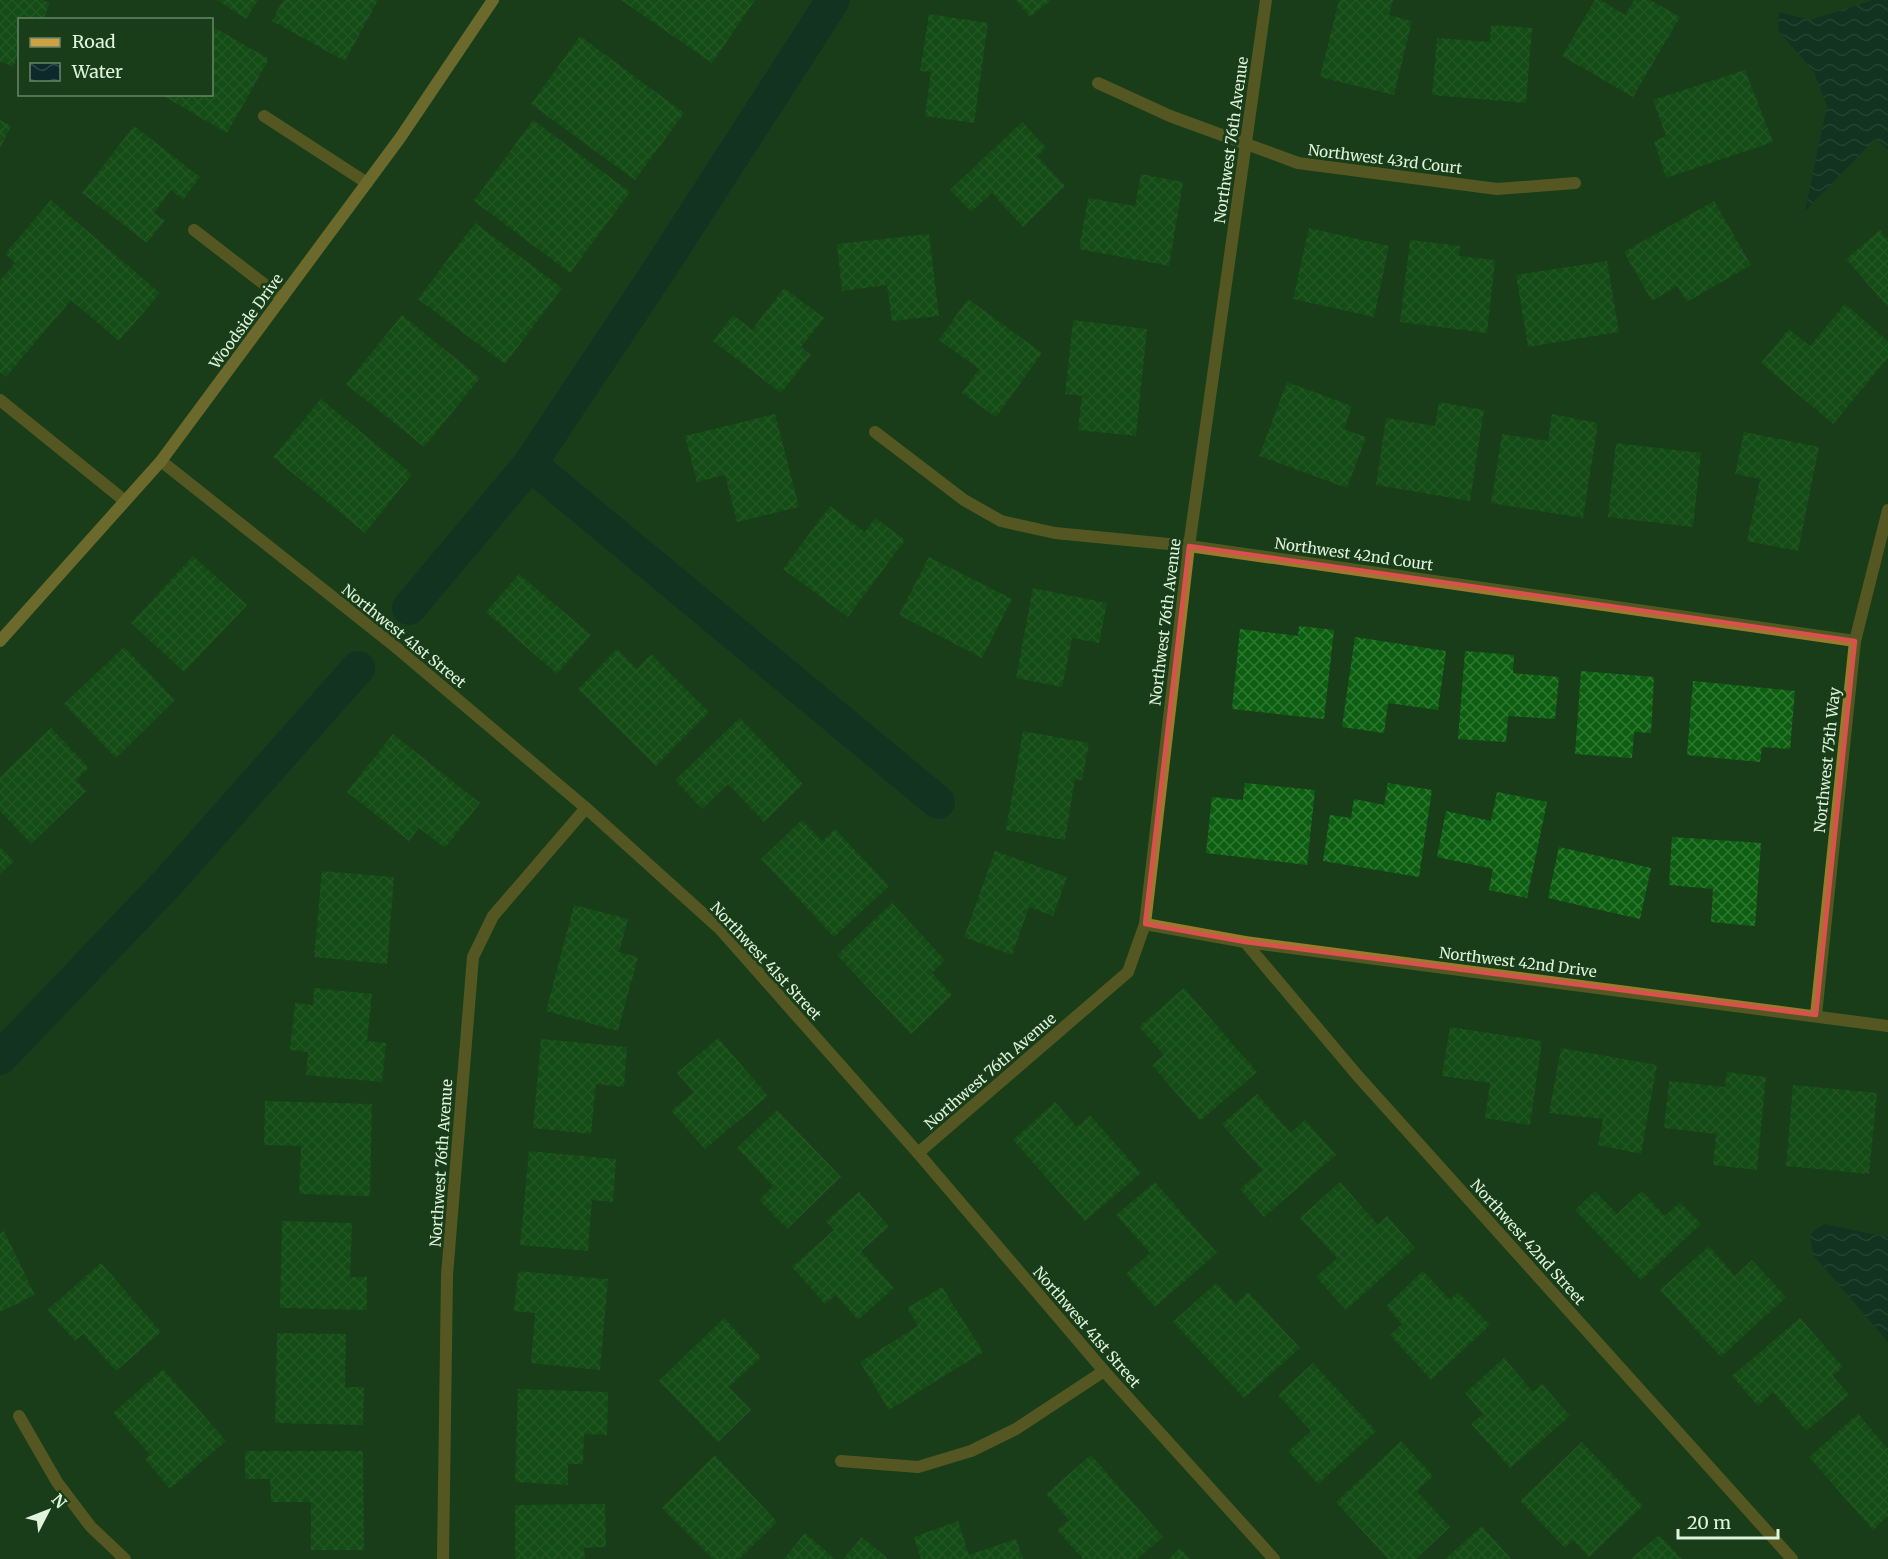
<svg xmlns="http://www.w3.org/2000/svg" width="1888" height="1559" font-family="Merriweather,serif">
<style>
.water{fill:url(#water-waves)}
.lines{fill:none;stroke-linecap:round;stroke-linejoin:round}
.canal{stroke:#0d292b;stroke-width:34}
.building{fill:url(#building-cross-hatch)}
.lane{stroke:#9c792d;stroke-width:12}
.street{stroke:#9c792d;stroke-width:12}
.secondary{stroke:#cea142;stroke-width:12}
.marked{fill:none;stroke:#d8514c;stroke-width:4.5;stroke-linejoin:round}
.labels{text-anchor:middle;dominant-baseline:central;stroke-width:6;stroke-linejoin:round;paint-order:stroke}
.street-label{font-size:15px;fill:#dff4dd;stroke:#1a3d19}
</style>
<defs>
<pattern id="water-waves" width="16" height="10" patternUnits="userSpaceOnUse" patternTransform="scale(1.5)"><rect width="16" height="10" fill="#0d292b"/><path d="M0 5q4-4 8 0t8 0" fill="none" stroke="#304949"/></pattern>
<pattern id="building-cross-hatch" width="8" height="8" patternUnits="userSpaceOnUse" patternTransform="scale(1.5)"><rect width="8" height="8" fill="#0c5f10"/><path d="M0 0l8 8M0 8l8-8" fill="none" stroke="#2f7732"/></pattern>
</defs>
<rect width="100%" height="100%" fill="#1a3d19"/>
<g class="water">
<polygon points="1873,0 1888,0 1888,150 1876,138 1805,211 1827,106 1814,72 1778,30 1779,12 1810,20"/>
<polygon points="1824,1224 1888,1237 1888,1342 1813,1255 1810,1234"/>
</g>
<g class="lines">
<g class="canal">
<polyline points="530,464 938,802"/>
<polyline points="409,608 530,464 665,261 833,0"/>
<polyline points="0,1058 172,878 358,668"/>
</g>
</g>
<g class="building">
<polygon points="0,0 43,0 50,3 43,20 20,20 20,52 13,67 0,61"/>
<polygon points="217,0 258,0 246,19"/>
<polygon points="283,0 378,0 345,61 272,21"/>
<polygon points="621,0 755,0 712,63"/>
<polygon points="1016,0 1051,0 1030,17"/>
<polygon points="1339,0 1393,0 1389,15 1412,21 1394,95 1320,77"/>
<polygon points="1595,0 1601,0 1625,15 1634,0 1650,0 1680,17 1633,97 1562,56"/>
<polygon points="929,14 988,23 974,123 925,116 931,72 920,71"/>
<polygon points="1491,25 1532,28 1526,103 1432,95 1437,38 1490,42"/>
<polygon points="212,26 269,59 227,133 160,94 212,94"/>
<polygon points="580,36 684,113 635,180 531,104"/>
<polygon points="1745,70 1773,142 1666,178 1654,141 1666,136 1653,100"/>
<polygon points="0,120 11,126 0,148"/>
<polygon points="533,120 630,192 570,273 474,201"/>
<polygon points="1022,122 1046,148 1037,156 1065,186 1023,227 992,193 971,212 950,190"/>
<polygon points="134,126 200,177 183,200 171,190 154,213 165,220 147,243 82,193"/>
<polygon points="1141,174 1183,182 1169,266 1079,249 1088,198 1135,206"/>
<polygon points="51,200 160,293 119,341 71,300 6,377 0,372 0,280 15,263 5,254"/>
<polygon points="1714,201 1751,265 1687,302 1677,286 1652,301 1624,252"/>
<polygon points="475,223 562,288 505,364 418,299"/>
<polygon points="1309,228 1389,246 1374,317 1293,299"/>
<polygon points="1880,230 1886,239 1888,237 1888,307 1846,259"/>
<polygon points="929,234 939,316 892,321 887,285 842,291 837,244"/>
<polygon points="1410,240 1460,246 1459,256 1495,260 1487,333 1400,322"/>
<polygon points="1607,261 1619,332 1528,347 1516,275"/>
<polygon points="784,288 824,318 801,347 811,355 781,393 713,341 733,315 752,330"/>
<polygon points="968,299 1042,353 996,417 962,393 979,369 939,340"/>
<polygon points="1845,304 1888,341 1888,358 1833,424 1761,363 1789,329 1810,346"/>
<polygon points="402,315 480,378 424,447 346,384"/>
<polygon points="1073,320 1147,329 1136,436 1078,430 1082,396 1065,394"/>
<polygon points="1287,382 1352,406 1344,429 1366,437 1347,488 1259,456"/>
<polygon points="321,399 412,474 365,533 273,457"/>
<polygon points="1439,402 1484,410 1470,501 1376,485 1386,418 1435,426"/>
<polygon points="775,414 799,507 737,522 725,475 697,482 685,436"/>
<polygon points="1552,414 1598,423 1583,518 1491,503 1502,434 1548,441"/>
<polygon points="1744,432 1819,447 1798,551 1747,541 1760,479 1735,474"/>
<polygon points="1616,443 1701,453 1693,527 1608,517"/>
<polygon points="830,506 865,532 875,518 905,540 848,617 783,569"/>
<polygon points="193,556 247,605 184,672 131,623"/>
<polygon points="929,557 1012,599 982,658 899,615"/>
<polygon points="519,574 591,635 557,674 486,612"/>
<polygon points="1033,588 1107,603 1099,643 1072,638 1062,687 1016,678"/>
<polygon points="1299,626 1334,630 1324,719 1232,709 1240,629 1298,636"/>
<polygon points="1355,637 1446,651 1438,710 1388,703 1384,733 1342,727"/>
<polygon points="124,647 175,700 116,758 64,704"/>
<polygon points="617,649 637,669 651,654 709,712 656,766 578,689"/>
<polygon points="1465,651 1514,655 1513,673 1559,677 1555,719 1508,716 1506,742 1458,739"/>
<polygon points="1581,671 1654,677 1651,733 1634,732 1632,758 1575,754"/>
<polygon points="1693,681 1795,691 1790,749 1762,747 1760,762 1687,755"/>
<polygon points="740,718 803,784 764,822 728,784 702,809 675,780"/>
<polygon points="51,728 89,768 76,780 86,791 31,844 0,811 0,777"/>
<polygon points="1023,731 1089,743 1082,780 1075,779 1065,840 1006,830"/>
<polygon points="393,734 480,803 445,848 419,828 409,841 347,792"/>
<polygon points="1245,783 1315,790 1307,865 1206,853 1212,797 1243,800"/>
<polygon points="1388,783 1432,790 1419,877 1323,861 1330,815 1351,818 1354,799 1384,805"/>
<polygon points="1497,792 1547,802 1527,898 1489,890 1493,869 1437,857 1446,811 1491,821"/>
<polygon points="802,820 822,841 835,829 889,886 834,937 761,859"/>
<polygon points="1672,837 1761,843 1755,926 1711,922 1713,889 1669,885"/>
<polygon points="0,847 14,861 0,874"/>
<polygon points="1559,847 1651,868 1640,919 1548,898"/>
<polygon points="995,851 1067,877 1053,916 1029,907 1012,955 964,937"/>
<polygon points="322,871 394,877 387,964 314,957"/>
<polygon points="892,903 945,960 932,973 952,995 911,1034 837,955"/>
<polygon points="574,905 628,919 619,952 638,957 618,1031 546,1011"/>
<polygon points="314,988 372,994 367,1041 386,1043 382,1082 306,1075 308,1052 290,1050 295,1003 313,1005"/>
<polygon points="1184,988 1257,1072 1200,1121 1152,1065 1164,1055 1139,1027"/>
<polygon points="1450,1027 1542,1041 1530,1125 1485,1118 1490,1083 1442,1076"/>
<polygon points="718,1038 768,1096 705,1149 671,1111 694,1092 677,1073"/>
<polygon points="541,1039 627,1047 624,1087 596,1084 591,1134 533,1128"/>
<polygon points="1561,1048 1657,1065 1641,1154 1598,1145 1603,1119 1549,1113"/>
<polygon points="1727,1072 1766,1077 1757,1170 1713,1165 1716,1134 1664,1128 1669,1081 1725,1087"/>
<polygon points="1793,1085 1877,1093 1869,1174 1786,1166"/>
<polygon points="1257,1094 1291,1133 1305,1120 1336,1155 1264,1217 1240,1189 1262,1170 1222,1124"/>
<polygon points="265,1101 372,1104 370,1196 299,1194 301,1146 264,1145"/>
<polygon points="1055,1102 1077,1127 1090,1115 1141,1173 1085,1221 1013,1140"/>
<polygon points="777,1110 841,1177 787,1229 759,1200 773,1186 737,1148"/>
<polygon points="529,1151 616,1159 613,1202 592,1200 588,1251 520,1245"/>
<polygon points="1155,1182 1217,1253 1155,1307 1126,1274 1150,1253 1116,1215"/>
<polygon points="1340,1182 1378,1225 1387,1216 1415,1248 1346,1310 1316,1277 1337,1258 1300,1218"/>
<polygon points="1595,1191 1617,1214 1642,1191 1665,1216 1680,1202 1701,1224 1641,1280 1575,1210"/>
<polygon points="859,1192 889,1227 861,1251 894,1288 858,1320 836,1295 825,1304 792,1267 834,1230 826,1221"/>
<polygon points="282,1221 352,1223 350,1277 367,1277 367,1310 280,1308"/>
<polygon points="4,1231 35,1295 0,1312 0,1233"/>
<polygon points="1709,1246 1735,1276 1752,1260 1786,1297 1721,1357 1660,1290"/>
<polygon points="101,1263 161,1332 116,1371 83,1334 75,1341 47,1310"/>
<polygon points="518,1271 608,1279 600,1370 531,1363 535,1313 514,1311"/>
<polygon points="1423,1271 1450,1300 1458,1292 1490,1325 1431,1380 1390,1335 1402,1324 1386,1306"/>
<polygon points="1216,1283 1236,1304 1248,1292 1300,1348 1244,1398 1173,1322"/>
<polygon points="942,1287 983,1352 889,1410 860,1362 918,1326 907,1308"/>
<polygon points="724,1318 761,1357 729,1387 751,1410 718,1442 659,1381"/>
<polygon points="1800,1318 1843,1367 1833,1376 1849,1395 1806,1431 1773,1392 1758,1406 1732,1376"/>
<polygon points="277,1333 346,1334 345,1387 364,1387 363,1425 275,1423"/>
<polygon points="1504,1358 1533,1392 1542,1384 1570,1416 1510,1468 1471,1424 1483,1414 1465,1393"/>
<polygon points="1313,1363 1376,1431 1318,1484 1288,1451 1311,1431 1278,1395"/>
<polygon points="163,1369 226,1441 170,1489 145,1459 150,1455 113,1413"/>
<polygon points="518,1389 608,1392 607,1435 584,1434 583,1464 568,1464 568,1485 515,1482"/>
<polygon points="1858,1414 1888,1449 1888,1516 1873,1530 1809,1457"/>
<polygon points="1401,1441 1433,1476 1417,1491 1450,1527 1416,1559 1388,1559 1336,1502"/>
<polygon points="1582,1442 1643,1506 1589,1557 1573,1540 1565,1548 1520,1501"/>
<polygon points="245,1451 363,1451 364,1550 311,1550 311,1502 271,1502 270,1479 245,1479"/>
<polygon points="715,1455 777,1522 739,1559 713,1559 662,1508"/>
<polygon points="1091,1455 1163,1537 1137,1559 1083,1559 1057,1530 1069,1520 1046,1494"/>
<polygon points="605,1504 606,1547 584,1548 585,1559 515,1559 515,1505"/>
<polygon points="958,1521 969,1555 1016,1539 1023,1559 921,1559 914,1537"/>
<polygon points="1482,1526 1511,1559 1445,1559"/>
<polygon points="805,1533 835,1559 784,1559"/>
<polygon points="1659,1535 1682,1559 1631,1559"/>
<polygon points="862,1537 888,1559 843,1559"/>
<polygon points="1180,1548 1190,1559 1168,1559"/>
</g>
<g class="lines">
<g class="lane">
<polyline points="264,116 367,183"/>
<polyline points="194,230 282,298"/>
<polyline points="0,400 125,501"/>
</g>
<g class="street">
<polyline points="1098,83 1170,116 1298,163 1497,189 1575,183"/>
<polyline points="875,432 964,500 1001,521 1055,533 1189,546 1855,641"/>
<polyline points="161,461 392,644 586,808 720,929 918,1153 1104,1371 1274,1559"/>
<polyline points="1145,924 1245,942 1888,1026"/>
<polyline points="1245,942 1357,1075 1792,1559"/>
<polyline points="1816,1015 1855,641 1888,510"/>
<polyline points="918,1153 1128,972 1145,924 1189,546 1266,0"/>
<polyline points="19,1416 57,1482 91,1527 125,1559"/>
<polyline points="841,1461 918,1467 971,1451 1016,1429 1104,1371"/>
<polyline points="443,1559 447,1275 473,957 493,916 586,808"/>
</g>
<polyline class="secondary" points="0,641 161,461 400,138 493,0"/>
</g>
<path d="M0 0H1888V1559H0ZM 1189,546 L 1855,641 L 1816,1015 L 1245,942 L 1145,924 Z" fill="#1a3d19" fill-opacity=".55" fill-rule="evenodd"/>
<path class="marked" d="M 1189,546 L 1855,641 L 1816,1015 L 1245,942 L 1145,924 Z"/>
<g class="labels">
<g class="street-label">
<text transform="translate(1231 140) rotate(-82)">Northwest 76th Avenue</text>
<text transform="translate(1385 159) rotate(7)">Northwest 43rd Court</text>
<text transform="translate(246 321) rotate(-54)">Woodside Drive</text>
<text transform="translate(1354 554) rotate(8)">Northwest 42nd Court</text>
<text transform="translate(1165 622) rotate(-83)">Northwest 76th Avenue</text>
<text transform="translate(404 636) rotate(39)">Northwest 41st Street</text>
<text transform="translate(1827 760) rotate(-84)">Northwest 75th Way</text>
<text transform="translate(766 961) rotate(47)">Northwest 41st Street</text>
<text transform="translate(1518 962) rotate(7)">Northwest 42nd Drive</text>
<text transform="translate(990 1071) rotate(-41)">Northwest 76th Avenue</text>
<text transform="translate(441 1163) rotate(-86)">Northwest 76th Avenue</text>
<text transform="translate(1528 1242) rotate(48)">Northwest 42nd Street</text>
<text transform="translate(1087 1327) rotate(49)">Northwest 41st Street</text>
</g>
</g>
<rect x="18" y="18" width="195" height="78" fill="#1a3d19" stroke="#698667" stroke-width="1.5"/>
<rect x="30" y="38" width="30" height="9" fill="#cea142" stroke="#698667" stroke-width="1.5"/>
<text x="72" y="48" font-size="18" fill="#dff4dd">Road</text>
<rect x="30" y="63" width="30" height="18" fill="url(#water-waves)" stroke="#698667" stroke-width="1.5"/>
<text x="72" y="78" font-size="18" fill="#dff4dd">Water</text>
<g transform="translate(48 1511) rotate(48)" stroke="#1a3d19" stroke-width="4.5" paint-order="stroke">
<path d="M0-4.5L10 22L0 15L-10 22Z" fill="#dff4dd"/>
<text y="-9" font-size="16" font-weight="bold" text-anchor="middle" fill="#dff4dd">N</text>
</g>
<path d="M1678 1529v9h100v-9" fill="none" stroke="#dff4dd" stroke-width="3"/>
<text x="1687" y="1529" font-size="18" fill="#dff4dd" stroke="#1a3d19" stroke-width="4.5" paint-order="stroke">20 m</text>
</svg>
